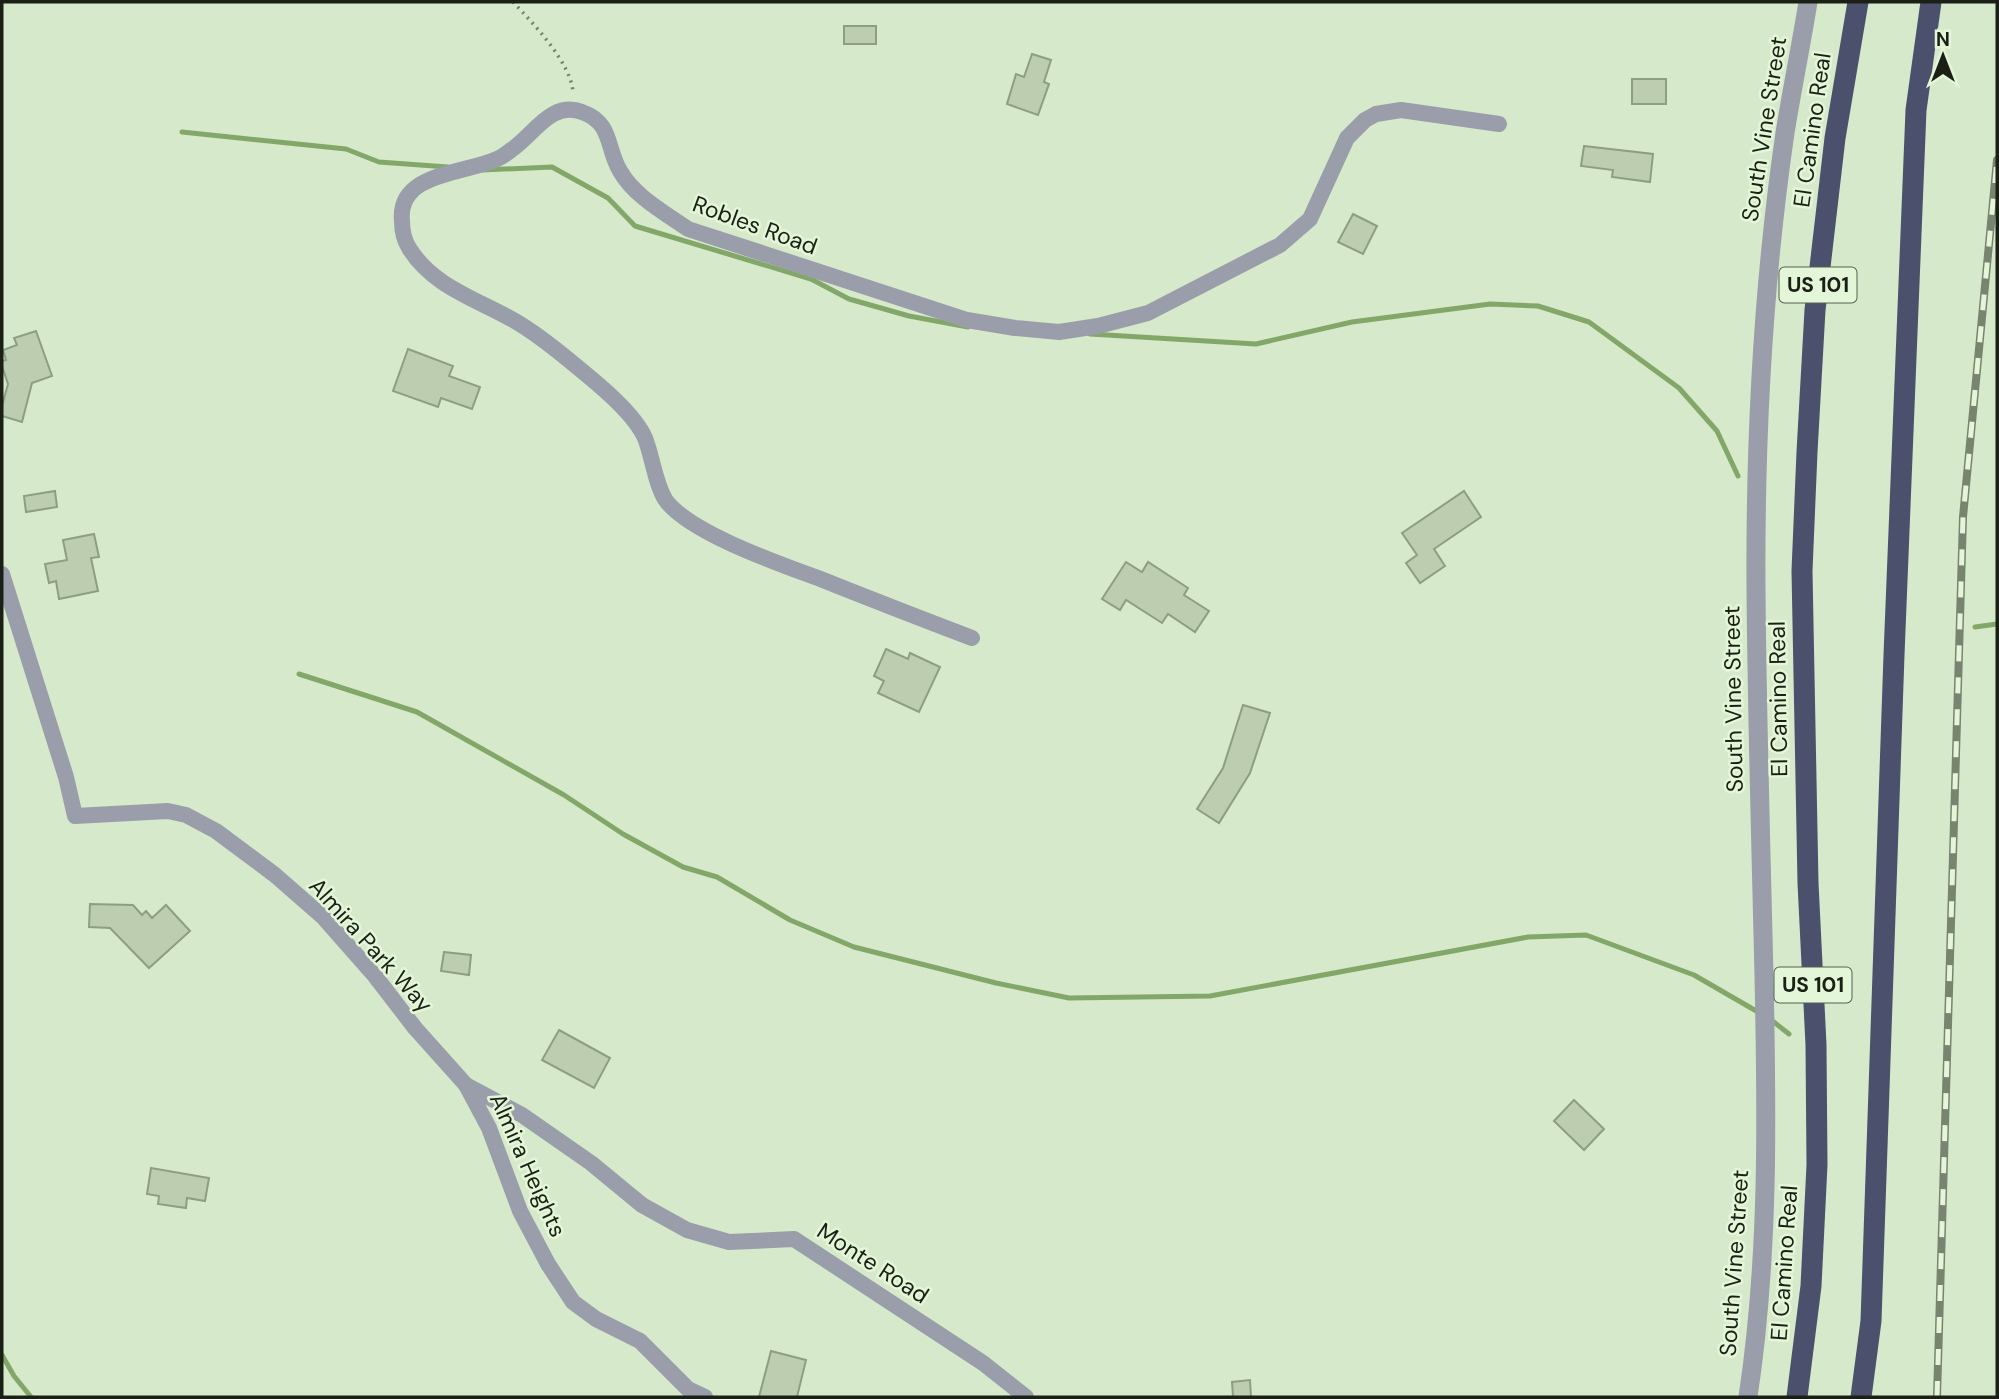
<svg xmlns="http://www.w3.org/2000/svg" width="1999" height="1399" font-family="'DM Sans',sans-serif">
<style>
.lines{fill:none;stroke-linecap:round;stroke-linejoin:round}
.stream{stroke:#83a768;stroke-width:5}
.building{fill:#bccdb0;stroke:#8e9e82;stroke-width:2}
.path{stroke:#75816d;stroke-width:3.5;stroke-dasharray:2 5;stroke-linecap:butt}
.minor{stroke:#9a9eab;stroke-width:16}
.tertiary{stroke:#9a9eab;stroke-width:19}
.motorway{stroke:#4b516c;stroke-width:21}
.rail-casing{stroke:#78846f;stroke-width:8}
.rail{stroke:#e4f6d8;stroke-width:5;stroke-dasharray:16;stroke-linecap:butt}
.labels{text-anchor:middle;dominant-baseline:central;stroke-width:5;stroke-linejoin:round;paint-order:stroke}
.shield{fill:#e4f6d8;stroke:#576050;stroke-width:2}
.shield-label{font-size:21px;font-weight:bold;fill:#1a2015}
.street-label{font-size:23px;fill:#1a2015;stroke:#e4f6d8}
</style>
<rect width="100%" height="100%" fill="#d7e9cb"/>
<g class="lines">
<g class="stream">
<polyline points="182,132 346,149 379,162 448,167"/>
<polyline points="482,170 552,167 608,198 635,226 811,279 849,299 909,316 968,327"/>
<polyline points="1090,334 1256,344 1352,322 1490,304 1538,306 1589,322 1679,388 1717,431 1738,476"/>
<polyline points="1975,627 1997,624"/>
<polyline points="299,674 417,712 564,795 623,834 683,867 717,877 790,920 854,947 996,983 1069,998 1210,996 1528,937 1586,935 1694,975 1758,1012"/>
<polyline points="1770,1019 1789,1034"/>
<polyline points="2,1355 14,1376 31,1397"/>
</g>
</g>
<g class="building">
<rect x="844" y="26" width="32" height="18"/>
<polygon points="1032,54 1051,60 1044,82 1049,84 1038,115 1007,104 1016,74 1024,77"/>
<rect x="1632" y="79" width="34" height="25"/>
<polygon points="1584,146 1653,154 1650,182 1612,177 1613,170 1581,166"/>
<polygon points="1353,214 1377,226 1363,254 1338,242"/>
<polygon points="36,331 52,376 32,383 22,422 2,416 2,406 8,384 2,366 2,361 6,360 3,350 17,345 14,338"/>
<polygon points="408,349 453,366 449,376 480,387 472,409 441,398 438,407 393,391"/>
<polygon points="55,491 57,507 26,512 24,496"/>
<polygon points="1464,491 1481,517 1434,549 1445,566 1420,583 1406,563 1417,555 1402,533"/>
<polygon points="94,534 99,557 91,558 98,591 59,599 56,581 49,583 45,564 67,560 63,540"/>
<polygon points="1126,562 1142,572 1148,562 1188,588 1184,595 1209,611 1195,632 1168,614 1162,623 1126,600 1120,610 1102,599"/>
<polygon points="886,649 908,659 910,653 940,667 919,712 878,693 884,681 874,676"/>
<polygon points="1243,705 1270,713 1250,773 1219,823 1197,809 1223,768"/>
<polygon points="90,904 133,905 142,915 146,911 152,918 166,905 190,931 149,968 110,928 89,927"/>
<polygon points="444,952 471,955 469,975 441,971"/>
<polygon points="559,1030 610,1058 594,1088 542,1060"/>
<polygon points="1574,1100 1604,1129 1584,1150 1554,1121"/>
<polygon points="151,1168 209,1178 205,1201 187,1198 186,1208 158,1204 159,1196 147,1194"/>
<polygon points="771,1351 806,1360 797,1397 759,1397"/>
<polygon points="1250,1380 1251,1397 1233,1397 1232,1382"/>
</g>
<g class="lines">
<path class="path" d="M 513,2 C 533,23 572,64 573,93"/>
<g class="minor">
<polyline points="2,574 66,777 75,816 168,811 186,815 216,831 275,875 323,917 375,976 415,1028 466,1085 489,1128 520,1211 548,1264 573,1302 596,1319 640,1341 688,1389 705,1397"/>
<path d="M 972,638 C 922,619 873,600 823,580 C 783,565 694,535 667,502 C 656,488 652,455 645,438 C 633,411 593,380 570,361 C 553,347 534,332 515,321 C 477,299 433,287 409,248 C 404,240 402,230 402,221 C 397,172 465,174 497,159 C 502,157 507,153 511,150 C 533,136 551,100 582,112 C 613,123 606,148 620,171 C 634,196 665,213 688,229 L 967,320 L 1015,328 L 1059,332 L 1098,326 L 1148,313 L 1280,245 L 1310,219 L 1347,138 L 1365,120 L 1376,114 L 1401,110 L 1499,124"/>
<polyline points="466,1085 522,1115 591,1163 642,1205 687,1230 729,1242 794,1239 983,1363 1026,1397"/>
</g>
<path class="tertiary" d="M 1748,1397 C 1769,1258 1767,1117 1764,976 C 1761,847 1757,718 1756,589 C 1755,437 1763,284 1785,133 C 1792,89 1801,46 1808,2"/>
<g class="motorway">
<polyline points="1797,1397 1811,1286 1817,1165 1816,1045 1808,883 1802,571 1807,452 1815,310 1835,138 1858,2"/>
<polyline points="1861,1397 1871,1321 1894,655 1916,110 1931,2"/>
</g>
<defs>
<polyline id="rail" points="1937,1397 1963,517 1997,160"/>
</defs>
<use href="#rail" class="rail-casing"/>
<use href="#rail" class="rail"/>
</g>
<g class="labels">
<g class="shield">
<rect x="1779.5" y="267.5" width="77" height="35" rx="5"/>
<rect x="1774.5" y="967.5" width="77" height="35" rx="5"/>
</g>
<g class="shield-label">
<text x="1818" y="285">US 101</text>
<text x="1813" y="985">US 101</text>
</g>
<g class="street-label">
<text transform="translate(1764 129) rotate(-81)">South Vine Street</text>
<text transform="translate(1812 130) rotate(-82)">El Camino Real</text>
<text transform="translate(755 225) rotate(20)">Robles Road</text>
<text transform="translate(1733 699) rotate(-91)">South Vine Street</text>
<text transform="translate(1778 699) rotate(-91)">El Camino Real</text>
<text transform="translate(371 945) rotate(48)">Almira Park Way</text>
<text transform="translate(528 1165) rotate(66)">Almira Heights</text>
<text transform="translate(873 1263) rotate(33)">Monte Road</text>
<text transform="translate(1734 1263) rotate(-86)">South Vine Street</text>
<text transform="translate(1784 1263) rotate(-86)">El Camino Real</text>
</g>
</g>
<rect width="1999" height="1399" fill="none" stroke="#1a2015" stroke-width="7"/>
<g transform="translate(1943 56)" stroke="#e4f6d8" stroke-width="5" paint-order="stroke">
<path d="M0-5L12 26L0 18L-12 26Z" fill="#1a2015"/>
<text y="-10" font-size="19" font-weight="bold" text-anchor="middle" fill="#1a2015">N</text>
</g>
</svg>
